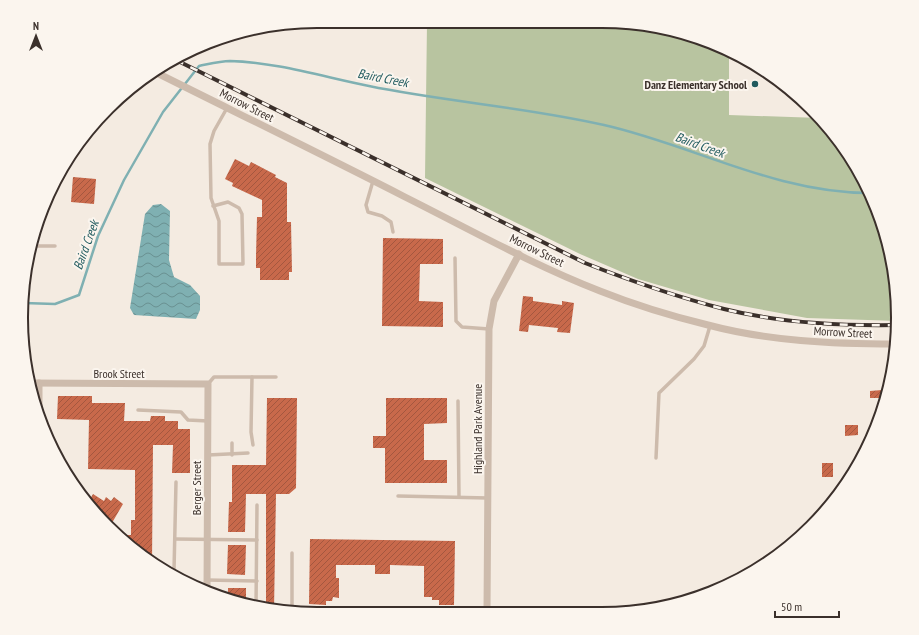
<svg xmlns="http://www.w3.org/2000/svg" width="919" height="635" font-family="'PT Sans Narrow',sans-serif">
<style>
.green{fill:#b8c4a0}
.water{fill:url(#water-waves)}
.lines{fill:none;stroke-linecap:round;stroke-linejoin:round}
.stream{stroke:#7fb0b2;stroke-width:2.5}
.building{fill:url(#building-hatch)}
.service{stroke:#cdbbac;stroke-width:3.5}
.minor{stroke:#cdbbac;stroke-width:7}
.rail-casing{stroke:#3b302b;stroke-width:4}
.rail{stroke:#fbf5ee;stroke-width:2.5;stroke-dasharray:8;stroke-linecap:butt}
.poi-dot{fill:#1f5a5e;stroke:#fbf5ee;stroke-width:1.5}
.labels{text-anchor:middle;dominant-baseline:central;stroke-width:4;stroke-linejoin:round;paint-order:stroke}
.poi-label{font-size:12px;font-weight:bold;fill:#3b302b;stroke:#fbf5ee;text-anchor:end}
.street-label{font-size:12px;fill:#3b302b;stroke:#fbf5ee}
.water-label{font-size:13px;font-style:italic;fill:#1f5a5e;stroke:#fbf5ee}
.rim{fill:none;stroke:#3b302b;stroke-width:2}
</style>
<defs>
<pattern id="water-waves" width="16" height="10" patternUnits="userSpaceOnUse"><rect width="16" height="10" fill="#7fb0b2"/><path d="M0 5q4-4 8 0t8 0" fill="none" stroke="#699091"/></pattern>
<pattern id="building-hatch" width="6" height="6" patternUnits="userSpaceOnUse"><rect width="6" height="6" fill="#c8694b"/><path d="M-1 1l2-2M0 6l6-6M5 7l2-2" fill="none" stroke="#a4573f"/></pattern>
</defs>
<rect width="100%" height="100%" fill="#f4ebe1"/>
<polygon class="green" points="427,23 659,27 729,53 729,115 820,118 848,153 876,204 892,260 898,321 807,318 709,300 638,279 580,254 425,178"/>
<polygon class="water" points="161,204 170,211 169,260 174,277 190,285 200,296 200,310 196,319 134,315 130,308 145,214 153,205"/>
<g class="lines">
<path class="stream" d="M 24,303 L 55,304 L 79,295 L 98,236 L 124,180 L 163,112 L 199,66 C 209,64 220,61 230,61 C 275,62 324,77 369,86 C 447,102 526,107 604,125 C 693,145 775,193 870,193"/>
</g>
<g class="building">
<polygon points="235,159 249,166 251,162 276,175 275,177 287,183 287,222 291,222 292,272 289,272 289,280 260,280 260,268 256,268 256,256 257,217 262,217 262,200 232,186 233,183 225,179"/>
<polygon points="73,177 96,179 94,204 71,202"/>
<polygon points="383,238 443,239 443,264 420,264 419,301 443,302 443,327 382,326"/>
<polygon points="523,296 533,297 533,301 562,305 562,301 574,303 570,333 557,332 558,328 529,325 528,332 519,331"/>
<polygon points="882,390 882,398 870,398 870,391"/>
<polygon points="58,396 92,396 92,403 125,403 124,421 150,421 151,416 165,416 165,421 178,421 178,429 190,429 190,473 172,473 173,445 153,445 152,563 118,535 131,535 131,520 135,520 135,470 88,469 89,420 57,419"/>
<polygon points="267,398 297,398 296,488 289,494 276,494 274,610 266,609 266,494 246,494 245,532 228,532 229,502 232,502 232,465 266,465"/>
<polygon points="386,398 447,398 447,423 424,424 424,460 447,460 447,483 385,483 385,448 373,448 373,436 386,436"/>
<polygon points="845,425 858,425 858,435 845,436"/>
<rect x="822" y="463" width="11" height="14"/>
<polygon points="93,494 104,501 106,497 111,501 114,497 123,504 109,528 89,501"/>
<polygon points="310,539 455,541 454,605 439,605 439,600 432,600 432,597 424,597 424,566 390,565 390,574 375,574 375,565 336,565 336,578 339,578 339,598 333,597 332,601 326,601 326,605 309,604"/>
<polygon points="228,545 246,545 245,575 227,574"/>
<polygon points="228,588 246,588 246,604 228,599"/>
</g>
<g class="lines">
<g class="service">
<polyline points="373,181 366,205 368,212 382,216 391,222 393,232"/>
<polyline points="213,206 228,202 239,208 242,214 243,264 219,264 219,221 211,198 210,144 214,131 227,108"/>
<polyline points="32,246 55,246"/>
<polyline points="455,258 456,321 462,327 489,329"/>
<polyline points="252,377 251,432 253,445"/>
<polyline points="208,384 214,377 276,377"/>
<polyline points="458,401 459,497"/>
<polyline points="138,410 181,412 188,420 208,421"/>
<polyline points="208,455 248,453"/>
<polyline points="232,455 232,443"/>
<polyline points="656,458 659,393 694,359 704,346 710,326"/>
<polyline points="398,496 488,498"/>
<polyline points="175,539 257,540"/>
<polyline points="292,553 292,611"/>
<polyline points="170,573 174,571 176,482"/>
<polyline points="207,580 257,581"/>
<polyline points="256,607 257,505"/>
</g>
<g class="minor">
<path d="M 153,71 C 237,113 321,154 405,197 C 469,229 533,265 600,291 C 635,305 671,316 708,325 C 768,341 833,344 895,344"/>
<polyline points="29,383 208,384 207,592"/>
<polyline points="39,410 39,383"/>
<polyline points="487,611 489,329 494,301 519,254"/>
</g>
<defs>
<path id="rail" d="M 176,60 L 585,263 C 631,281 677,297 724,309 C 780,323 840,326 897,325"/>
</defs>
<use href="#rail" class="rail-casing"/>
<use href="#rail" class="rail"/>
</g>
<circle class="poi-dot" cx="755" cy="84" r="4"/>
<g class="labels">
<g class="poi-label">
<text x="747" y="84">Danz Elementary School</text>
</g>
<g class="street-label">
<text transform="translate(247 105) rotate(27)">Morrow Street</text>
<text transform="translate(537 250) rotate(26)">Morrow Street</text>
<text transform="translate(843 332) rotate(3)">Morrow Street</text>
<text x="119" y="373">Brook Street</text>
<text transform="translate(477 429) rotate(-90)">Highland Park Avenue</text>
<text transform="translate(196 488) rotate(-90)">Berger Street</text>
</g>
<g class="water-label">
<text transform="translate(383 78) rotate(11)">Baird Creek</text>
<text transform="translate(700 145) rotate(20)">Baird Creek</text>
<text transform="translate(86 245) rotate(-70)">Baird Creek</text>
</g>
</g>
<path d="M0 0H919V635H0ZM317 28H602A289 289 0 0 1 891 317V318A289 289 0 0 1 602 607H317A289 289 0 0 1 28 318V317A289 289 0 0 1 317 28Z" fill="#fbf5ee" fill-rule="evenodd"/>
<path class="rim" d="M317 28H602A289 289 0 0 1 891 317V318A289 289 0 0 1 602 607H317A289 289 0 0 1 28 318V317A289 289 0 0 1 317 28Z"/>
<g transform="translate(36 36)" stroke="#fbf5ee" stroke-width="3" paint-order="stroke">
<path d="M0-3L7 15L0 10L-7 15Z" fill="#3b302b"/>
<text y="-6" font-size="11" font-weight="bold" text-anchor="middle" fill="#3b302b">N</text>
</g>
<path d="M775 611v6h64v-6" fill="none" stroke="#3b302b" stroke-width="2"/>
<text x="781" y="611" font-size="12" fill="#3b302b" stroke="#fbf5ee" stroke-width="3" paint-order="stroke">50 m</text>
</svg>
